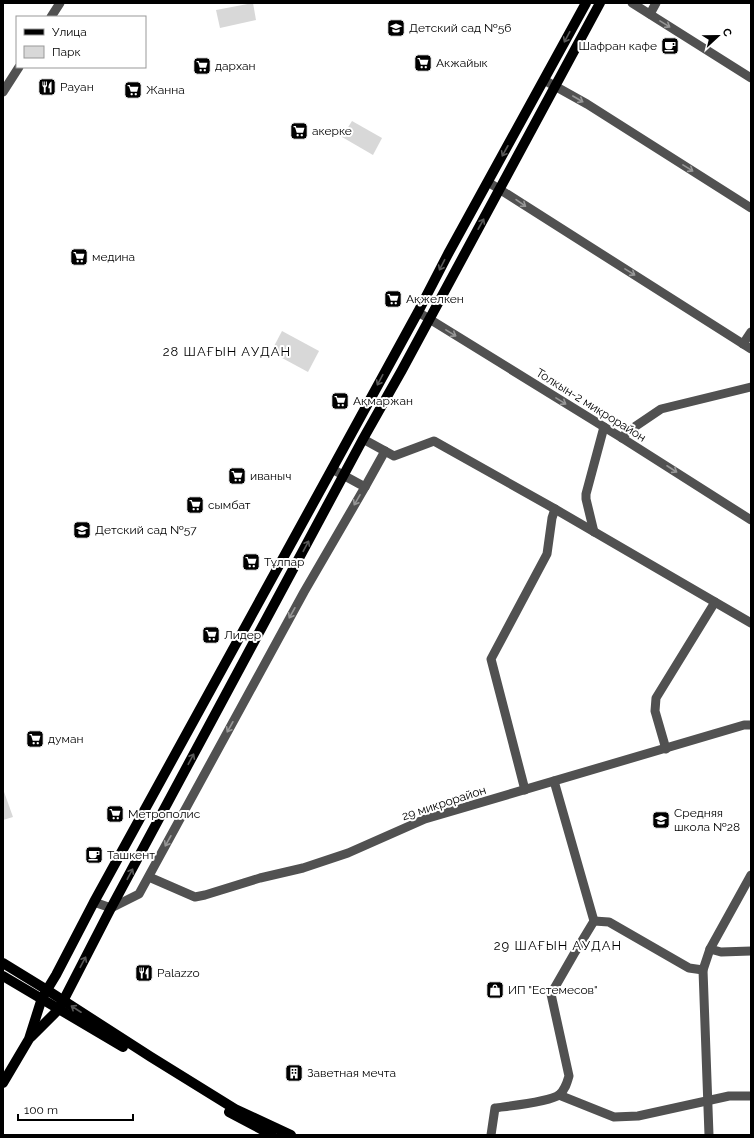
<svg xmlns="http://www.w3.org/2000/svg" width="754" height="1138" font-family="Raleway,sans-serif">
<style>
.green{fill:#d8d8d8}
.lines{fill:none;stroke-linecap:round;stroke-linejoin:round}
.minor{stroke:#515151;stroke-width:9}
.major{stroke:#000;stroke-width:10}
.oneway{stroke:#979797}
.oneway2{stroke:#595959}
.labels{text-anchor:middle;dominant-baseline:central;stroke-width:4;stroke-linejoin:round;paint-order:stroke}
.poi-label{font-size:12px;fill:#000;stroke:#fff;text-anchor:start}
.street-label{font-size:12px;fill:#000;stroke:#fff}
.neighbourhood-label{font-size:13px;letter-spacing:1px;fill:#000;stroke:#fff}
</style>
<rect width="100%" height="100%" fill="#fff"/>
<g class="green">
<polygon points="253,3 256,20 220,28 216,10"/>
<polygon points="352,121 382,138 373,155 342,137"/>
<polygon points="282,331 319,351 308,372 271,352"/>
<polygon points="3,789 13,817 3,820"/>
</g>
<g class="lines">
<g class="minor">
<polyline points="632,3 751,78"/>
<polyline points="650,14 656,3"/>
<polyline points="51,17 60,3"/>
<polyline points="544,80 587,104 751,208"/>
<polyline points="3,92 19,67"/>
<polyline points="488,182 751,349"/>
<polyline points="418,312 622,438 751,520"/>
<polyline points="743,344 751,332"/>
<polyline points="622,438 627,432 661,409 751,387"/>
<polyline points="363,439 394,456 434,441 555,509 751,623"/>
<polyline points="365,487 385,451"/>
<polyline points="594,532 586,499 586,494 604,427"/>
<polyline points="666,749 655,711 656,698 715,602"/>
<polyline points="525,790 491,659 547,554 552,518 555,509"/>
<polyline points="149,877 195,897 205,895 260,878 303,868 348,853 425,819 744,725 751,725"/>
<polyline points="94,902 111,908 139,894 304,592 365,487 332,469"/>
<polyline points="594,921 609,922 689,968 703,970"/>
<polyline points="710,949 721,952 751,951"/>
<polyline points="559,1095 614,1117 638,1116 729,1096 751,1096"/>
<path d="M 491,1135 L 495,1108 C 509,1106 549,1102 559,1095 C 565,1090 567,1083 569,1076 L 551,994 L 574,954 L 594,921 L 554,781"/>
<polyline points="709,1135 703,970 710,949 751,875"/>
</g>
<g class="major">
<polyline points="3,963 47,990 151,1057 235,1109 291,1135"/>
<polyline points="3,976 123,1047"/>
<polyline points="31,1037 59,1009 111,908 363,439 402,370 600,3"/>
<polyline points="3,1083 29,1039 42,998 56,975 94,902 332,469 418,312 448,254 586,3"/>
<polyline points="229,1112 272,1135"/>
</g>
</g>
<defs><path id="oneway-shaft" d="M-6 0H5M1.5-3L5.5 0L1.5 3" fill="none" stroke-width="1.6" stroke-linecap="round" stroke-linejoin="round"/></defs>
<g class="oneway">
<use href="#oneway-shaft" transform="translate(665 24) rotate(32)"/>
<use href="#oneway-shaft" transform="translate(578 99) rotate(30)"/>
<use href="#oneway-shaft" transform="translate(688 168) rotate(32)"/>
<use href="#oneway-shaft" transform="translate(521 203) rotate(35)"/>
<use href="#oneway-shaft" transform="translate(630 272) rotate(32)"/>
<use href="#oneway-shaft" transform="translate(451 333) rotate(31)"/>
<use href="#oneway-shaft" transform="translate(561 401) rotate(32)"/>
<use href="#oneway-shaft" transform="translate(672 469) rotate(33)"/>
<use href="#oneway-shaft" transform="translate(357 500) rotate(120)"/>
<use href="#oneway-shaft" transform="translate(292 613) rotate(119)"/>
<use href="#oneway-shaft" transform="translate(230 727) rotate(119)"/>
<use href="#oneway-shaft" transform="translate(168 841) rotate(119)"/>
</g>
<g class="oneway2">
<use href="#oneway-shaft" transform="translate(567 37) rotate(118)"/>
<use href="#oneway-shaft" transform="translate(505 151) rotate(119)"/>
<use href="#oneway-shaft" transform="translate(481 224) rotate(-61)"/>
<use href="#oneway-shaft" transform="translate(442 265) rotate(117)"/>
<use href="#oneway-shaft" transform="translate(380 380) rotate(118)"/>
<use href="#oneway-shaft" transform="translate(306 546) rotate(-62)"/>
<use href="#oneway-shaft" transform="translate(191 759) rotate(-62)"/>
<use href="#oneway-shaft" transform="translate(130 874) rotate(-62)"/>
<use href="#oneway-shaft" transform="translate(83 962) rotate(-62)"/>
<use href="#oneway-shaft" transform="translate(76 1009) rotate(-147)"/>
</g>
<defs>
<symbol id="school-square" viewBox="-11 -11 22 22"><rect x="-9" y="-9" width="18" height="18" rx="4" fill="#000" stroke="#fff"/><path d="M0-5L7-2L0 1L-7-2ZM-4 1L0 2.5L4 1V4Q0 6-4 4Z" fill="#fff"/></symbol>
<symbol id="cafe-square" viewBox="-11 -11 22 22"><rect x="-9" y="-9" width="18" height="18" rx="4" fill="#000" stroke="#fff"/><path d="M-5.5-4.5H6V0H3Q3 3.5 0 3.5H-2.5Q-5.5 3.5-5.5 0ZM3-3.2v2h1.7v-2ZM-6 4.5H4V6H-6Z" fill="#fff"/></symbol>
<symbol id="supermarket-square" viewBox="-11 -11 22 22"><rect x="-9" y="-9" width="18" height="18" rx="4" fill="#000" stroke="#fff"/><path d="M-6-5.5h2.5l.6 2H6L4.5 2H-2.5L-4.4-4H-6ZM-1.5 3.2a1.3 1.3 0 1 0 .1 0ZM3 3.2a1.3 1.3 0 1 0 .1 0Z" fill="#fff"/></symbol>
<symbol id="restaurant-square" viewBox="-11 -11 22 22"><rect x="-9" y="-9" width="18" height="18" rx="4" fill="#000" stroke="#fff"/><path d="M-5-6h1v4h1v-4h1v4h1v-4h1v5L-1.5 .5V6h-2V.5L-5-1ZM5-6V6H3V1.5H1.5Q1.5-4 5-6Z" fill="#fff"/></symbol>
<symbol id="shop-square" viewBox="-11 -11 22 22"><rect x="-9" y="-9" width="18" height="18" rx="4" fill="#000" stroke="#fff"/><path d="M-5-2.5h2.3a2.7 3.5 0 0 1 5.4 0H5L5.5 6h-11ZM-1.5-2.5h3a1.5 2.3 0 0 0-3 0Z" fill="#fff"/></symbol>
<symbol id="building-square" viewBox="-11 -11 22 22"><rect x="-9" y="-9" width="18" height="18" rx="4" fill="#000" stroke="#fff"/><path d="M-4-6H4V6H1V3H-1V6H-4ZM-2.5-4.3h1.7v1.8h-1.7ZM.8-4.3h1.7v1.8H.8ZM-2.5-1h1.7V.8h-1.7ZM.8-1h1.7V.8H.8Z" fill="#fff"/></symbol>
</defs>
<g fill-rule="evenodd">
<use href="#school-square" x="386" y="18" width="20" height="20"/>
<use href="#cafe-square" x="660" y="36" width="20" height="20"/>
<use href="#supermarket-square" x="413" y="53" width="20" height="20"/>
<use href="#supermarket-square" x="192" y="56" width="20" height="20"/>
<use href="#restaurant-square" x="37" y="77" width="20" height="20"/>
<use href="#supermarket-square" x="123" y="80" width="20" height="20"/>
<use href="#supermarket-square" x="289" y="121" width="20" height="20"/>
<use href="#supermarket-square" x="69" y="247" width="20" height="20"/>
<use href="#supermarket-square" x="383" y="289" width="20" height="20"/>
<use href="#supermarket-square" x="330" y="391" width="20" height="20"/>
<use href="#supermarket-square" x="227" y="466" width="20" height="20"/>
<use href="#supermarket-square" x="185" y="495" width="20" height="20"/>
<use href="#school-square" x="72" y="520" width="20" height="20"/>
<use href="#supermarket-square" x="241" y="552" width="20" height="20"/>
<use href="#supermarket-square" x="201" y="625" width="20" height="20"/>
<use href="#supermarket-square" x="25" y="729" width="20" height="20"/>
<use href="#supermarket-square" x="105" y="804" width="20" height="20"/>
<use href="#school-square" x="651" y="810" width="20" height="20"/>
<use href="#cafe-square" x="84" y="845" width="20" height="20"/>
<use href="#restaurant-square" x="134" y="963" width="20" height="20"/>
<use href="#shop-square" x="485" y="980" width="20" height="20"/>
<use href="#building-square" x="284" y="1063" width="20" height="20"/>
</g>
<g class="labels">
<g class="poi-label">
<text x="409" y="28">Детский сад №56</text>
<text x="657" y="46" text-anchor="end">Шафран кафе</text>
<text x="436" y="63">Акжайык</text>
<text x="215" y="66">дархан</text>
<text x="60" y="87">Рауан</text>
<text x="146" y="90">Жанна</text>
<text x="312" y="131">акерке</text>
<text x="92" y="257">медина</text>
<text x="406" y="299">Ақжелкен</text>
<text x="353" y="401">Ақмаржан</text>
<text x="250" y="476">иваныч</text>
<text x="208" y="505">сымбат</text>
<text x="95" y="530">Детский сад №57</text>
<text x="264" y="562">Тұлпар</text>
<text x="224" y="635">Лидер</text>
<text x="48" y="739">думан</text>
<text x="674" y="813">Средняя<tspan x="674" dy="14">школа №28</tspan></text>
<text x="128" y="814">Метрополис</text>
<text x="107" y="855">Ташкент</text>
<text x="157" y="973">Palazzo</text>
<text x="508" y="990">ИП "Естемесов"</text>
<text x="307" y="1073">Заветная мечта</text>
</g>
<g class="street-label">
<text transform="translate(591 405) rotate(32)">Толкын-2 микрорайон</text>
<text transform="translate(444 803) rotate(-18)">29 микрорайон</text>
</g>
<g class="neighbourhood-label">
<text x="227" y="351">28 ШАҒЫН АУДАН</text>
<text x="558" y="945">29 ШАҒЫН АУДАН</text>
</g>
</g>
<rect width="754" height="1138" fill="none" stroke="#000000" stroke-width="8"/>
<rect x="16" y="16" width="130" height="52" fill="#ffffff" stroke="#999999"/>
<rect x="24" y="29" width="20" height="6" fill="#000000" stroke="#999999"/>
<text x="52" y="36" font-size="12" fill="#000000">Улица</text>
<rect x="24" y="46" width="20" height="12" fill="#d8d8d8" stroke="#999999"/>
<text x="52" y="56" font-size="12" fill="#000000">Парк</text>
<g transform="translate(718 36) rotate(68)" stroke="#ffffff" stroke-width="3" paint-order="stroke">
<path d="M0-3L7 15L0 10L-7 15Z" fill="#000000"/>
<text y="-6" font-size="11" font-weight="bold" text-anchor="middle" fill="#000000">С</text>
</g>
<path d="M18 1114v6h115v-6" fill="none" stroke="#000000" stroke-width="2"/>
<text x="24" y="1114" font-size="12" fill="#000000" stroke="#ffffff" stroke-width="3" paint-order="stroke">100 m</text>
</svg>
